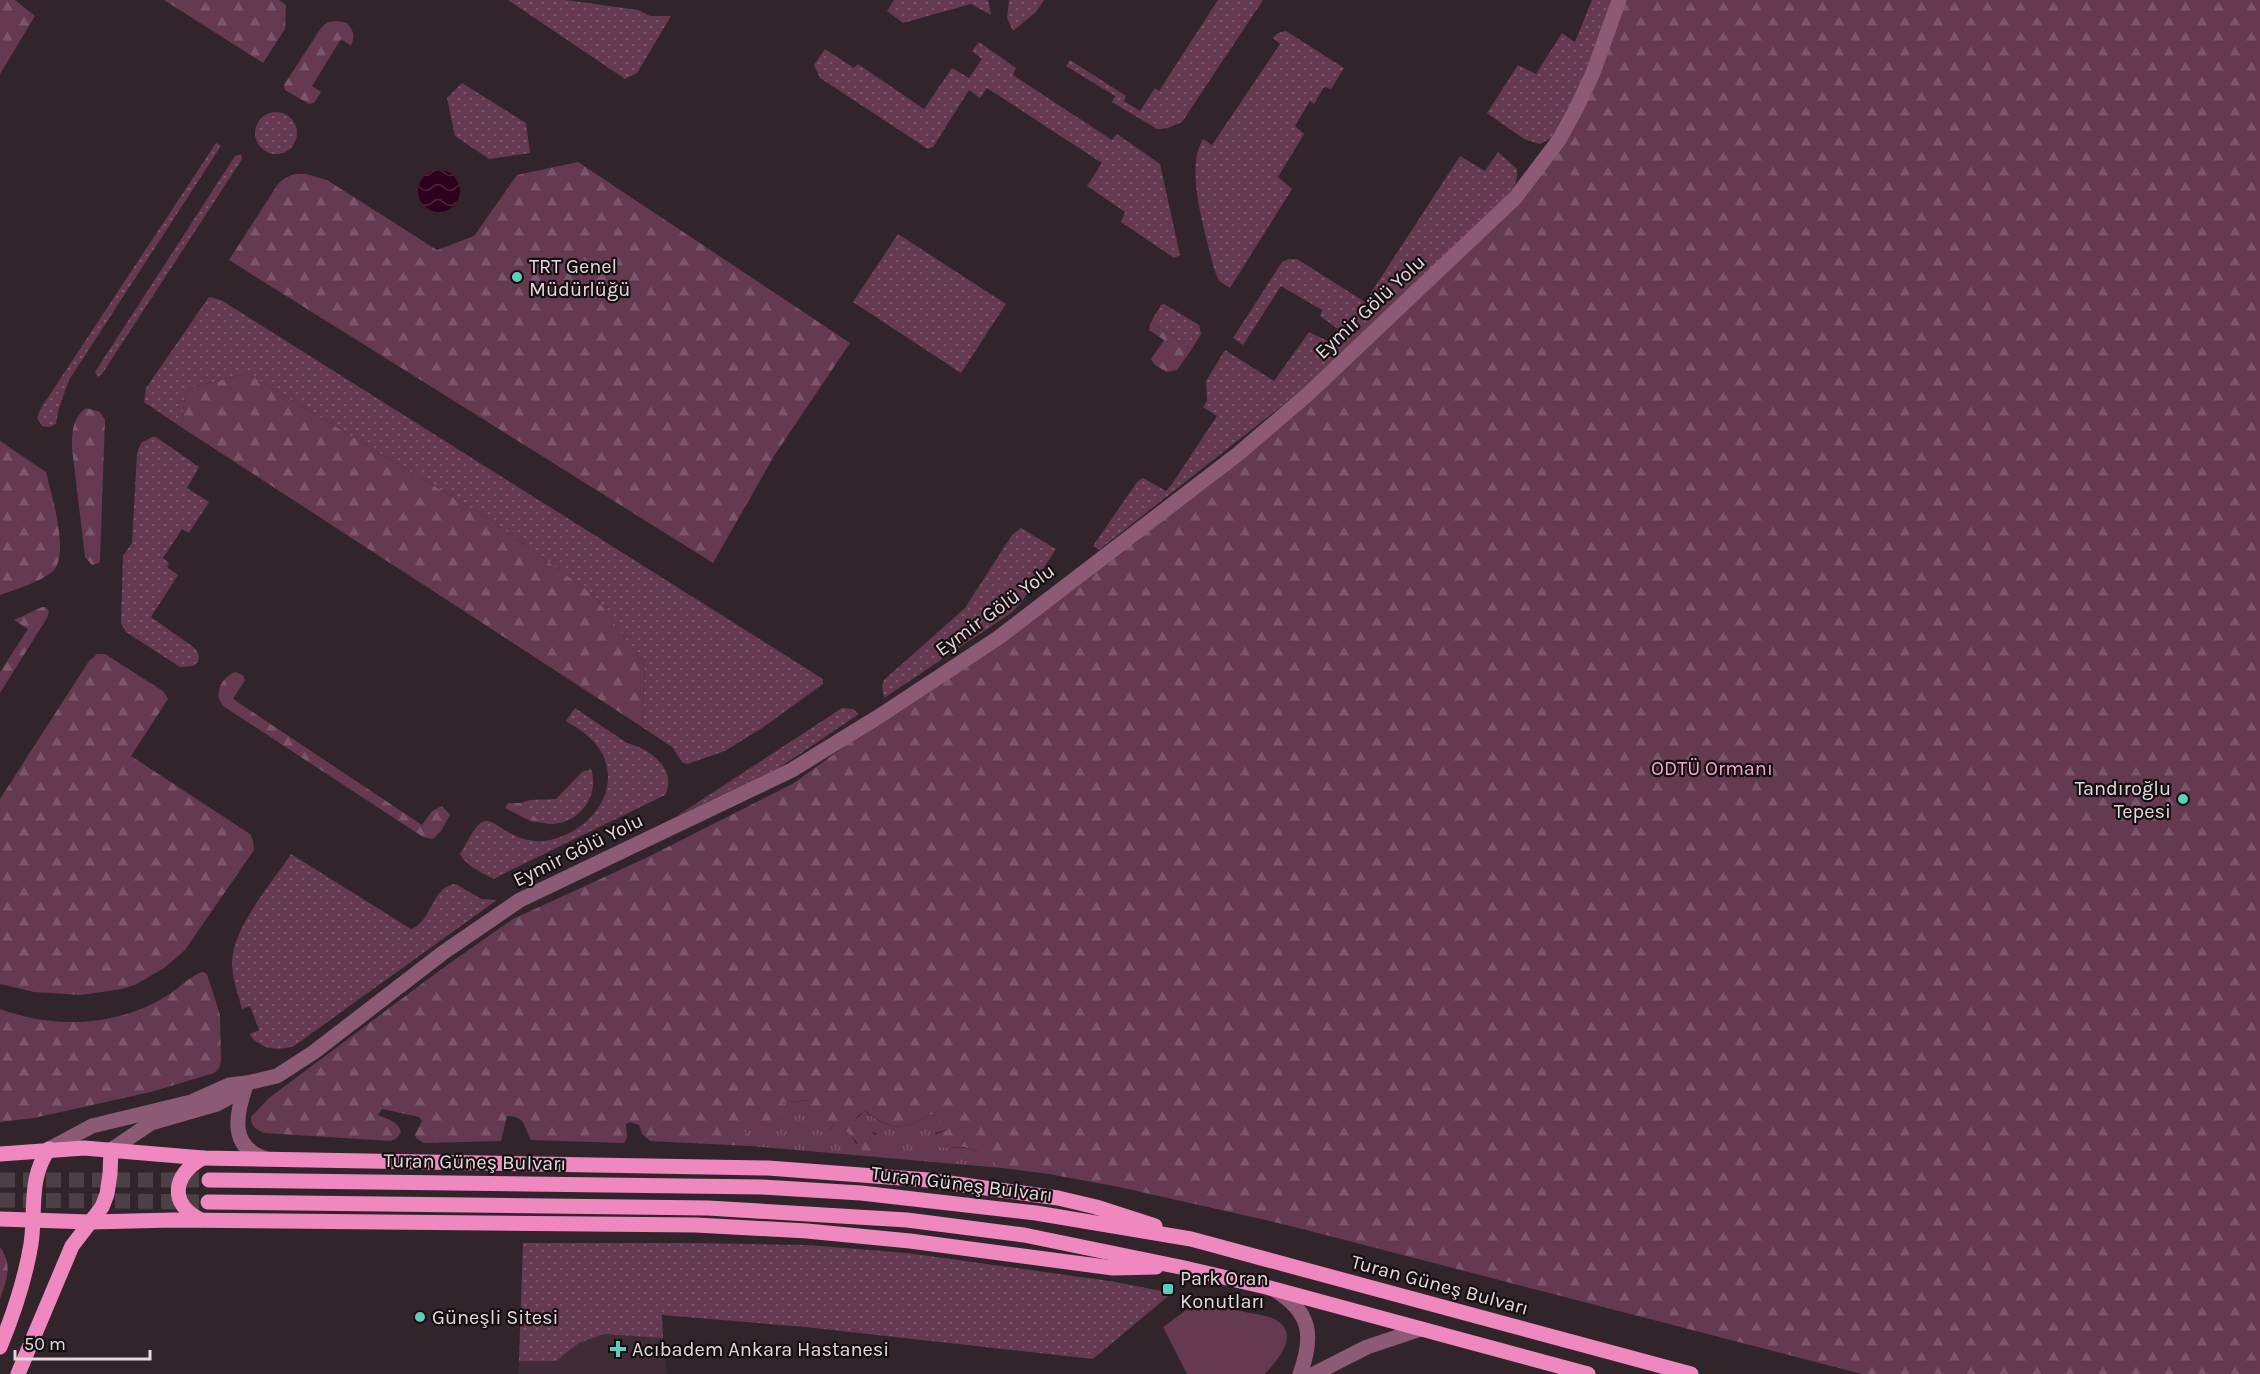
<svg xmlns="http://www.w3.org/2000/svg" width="2260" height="1374" font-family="Karla,sans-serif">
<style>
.built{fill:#402c36}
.grass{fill:url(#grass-tufts)}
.forest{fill:url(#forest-firs)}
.park{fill:#653950}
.garden{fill:url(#garden-dots)}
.water{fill:url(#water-waves)}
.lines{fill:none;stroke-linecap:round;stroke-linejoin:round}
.major-tunnel{stroke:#4d3f46;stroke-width:15;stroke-dasharray:15 8;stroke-linecap:butt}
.minor{stroke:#8c5a74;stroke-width:15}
.major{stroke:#f088c0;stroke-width:15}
.poi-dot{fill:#5cceba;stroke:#160f12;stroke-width:2}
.labels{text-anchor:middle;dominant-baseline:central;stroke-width:4.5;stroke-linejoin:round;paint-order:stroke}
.poi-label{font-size:20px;fill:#e4dade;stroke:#160f12;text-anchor:start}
.street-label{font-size:20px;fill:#e4dade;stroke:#160f12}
.park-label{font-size:20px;fill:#f6a4ce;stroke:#160f12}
</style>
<defs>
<pattern id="grass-tufts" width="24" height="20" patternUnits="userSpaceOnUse" patternTransform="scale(1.5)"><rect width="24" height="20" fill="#653950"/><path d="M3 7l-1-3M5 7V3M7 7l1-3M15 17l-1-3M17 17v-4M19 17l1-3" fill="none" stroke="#7b5569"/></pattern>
<pattern id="forest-firs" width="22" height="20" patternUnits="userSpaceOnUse" patternTransform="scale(1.5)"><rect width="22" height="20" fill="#653950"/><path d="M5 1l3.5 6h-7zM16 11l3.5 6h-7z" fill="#7b5569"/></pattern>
<pattern id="garden-dots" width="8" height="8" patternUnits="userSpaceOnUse" patternTransform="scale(1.5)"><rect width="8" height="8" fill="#653950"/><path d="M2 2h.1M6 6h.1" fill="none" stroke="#7b5569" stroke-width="1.8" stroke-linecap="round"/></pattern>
<pattern id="water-waves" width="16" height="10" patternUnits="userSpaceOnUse" patternTransform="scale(1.5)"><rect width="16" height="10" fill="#2e001d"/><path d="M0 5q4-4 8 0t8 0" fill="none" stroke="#4c253d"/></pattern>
</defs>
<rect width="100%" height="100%" fill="#32242b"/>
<polygon class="built" points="604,1334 663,1338 667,1374 518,1374 519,1361 556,1361 579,1343"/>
<path class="grass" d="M 786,1099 L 792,1102 L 808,1100 L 830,1130 L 835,1121 L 852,1136 L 856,1144 L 877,1134 L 863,1129 L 855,1120 L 865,1111 C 892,1132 903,1130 932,1114 L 949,1125 L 949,1129 L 935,1133 L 952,1148 C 973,1145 985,1156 1002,1168 L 750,1146 L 753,1144 L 742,1129 L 747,1124 L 784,1118 L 783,1103 Z"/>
<g class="forest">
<polygon points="0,0 15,0 35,16 0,74"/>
<polygon points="164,0 279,0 286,5 285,29 263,63"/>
<path d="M 1619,0 L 2260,0 L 2260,1374 L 1862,1374 L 1287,1225 L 1119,1187 L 1049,1174 L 1002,1168 L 976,1151 L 964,1147 L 940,1148 L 931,1136 L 949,1129 L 949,1125 L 932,1114 C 903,1130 892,1132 866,1111 L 860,1114 L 855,1120 C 866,1132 874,1130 883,1143 L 874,1152 L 863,1151 L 852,1136 L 835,1122 L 827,1133 L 820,1131 L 808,1118 L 810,1106 L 807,1100 L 792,1102 L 786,1100 L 783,1103 L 786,1111 L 784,1118 L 747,1125 L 742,1129 L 752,1139 L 753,1144 L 750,1146 L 650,1141 L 642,1134 L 639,1125 L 630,1122 L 626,1124 L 627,1138 L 624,1143 L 531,1140 C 523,1125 526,1117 507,1116 L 501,1141 L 424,1143 L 416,1138 L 415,1134 L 422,1121 L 419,1117 L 382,1109 L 378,1115 C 387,1119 398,1121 401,1132 L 397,1138 L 391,1141 L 264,1133 C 256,1129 251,1127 251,1117 L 269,1098 L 443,968 L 513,919 L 648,857 L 794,783 L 1067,585 L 1238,454 L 1538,170 Z"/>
<path d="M 337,21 L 347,23 C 354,31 355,36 351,46 L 341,39 L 312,86 L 321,92 L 314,103 L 309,104 L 285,90 L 284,85 L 321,28 L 328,22 Z"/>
<polygon points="578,162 850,343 774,456 713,563 229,260 278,184 285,178 295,174 306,174 327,180 437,250 474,236 517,175"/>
<polygon points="1151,322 1192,349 1177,370 1167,372 1155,365 1151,359 1164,340 1149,330"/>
<polygon points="247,373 491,520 595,596 645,666 642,727 181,427 185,396 190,388"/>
<path d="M 86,408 L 100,412 L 105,420 L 100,559 L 99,563 L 92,565 L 85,557 L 72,448 C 72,431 72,419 86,408 Z"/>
<path d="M 0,441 L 46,472 C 51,494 71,556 52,572 C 38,583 16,589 0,595 Z"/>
<polygon points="42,607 46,607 49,612 47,618 0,693 0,672 28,629 14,620"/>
<polygon points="97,654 105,654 163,691 168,699 131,756 250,834 253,840 254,850 185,950 164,968 135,985 122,989 81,995 34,992 0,984 0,799 89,661"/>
<path d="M 235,672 L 243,675 L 245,680 L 233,699 L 422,825 L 432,811 L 442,806 L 450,815 L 441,831 L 433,839 L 423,837 L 223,706 C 213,693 221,678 235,672 Z"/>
<polygon points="508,803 521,803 543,823 530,821 505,808"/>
<path d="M 203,972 L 207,974 L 220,1015 L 221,1061 L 219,1068 L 214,1073 L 151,1092 L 34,1118 L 0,1122 L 0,1009 C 54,1029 115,1027 165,997 C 176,991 192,974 203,972 Z"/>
<path d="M 0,1247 C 13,1265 7,1279 0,1299 Z"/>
</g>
<path class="park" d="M 1200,1300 C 1215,1304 1230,1308 1245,1312 C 1255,1314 1267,1315 1276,1320 C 1301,1334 1277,1361 1265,1374 L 1187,1374 L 1163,1327 Z"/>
<g class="garden">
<polygon points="508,0 566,0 638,10 650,16 671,16 637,73 625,79"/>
<polygon points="894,0 988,0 991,15 971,4 903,23 887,11"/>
<polygon points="1009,0 1044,0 1036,12 1013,31 1007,18"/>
<polygon points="1218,0 1263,0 1182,122 1168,128 1157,129 1112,102 1115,96 1066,66 1070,60 1126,96 1124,101 1140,111 1155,88 1159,91"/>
<polygon points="1592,0 1611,0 1589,64 1570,109 1553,137 1540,144 1524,139 1487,113 1518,65 1536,74 1562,33 1575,42"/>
<path d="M 1286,31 L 1344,68 L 1331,89 L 1324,87 L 1314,104 L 1310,101 L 1295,126 L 1304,134 L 1278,177 L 1292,189 L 1230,288 L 1219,281 L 1214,269 C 1206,234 1184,170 1203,139 L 1212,145 L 1280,44 L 1273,38 L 1278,33 Z"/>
<polygon points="979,42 1016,68 1013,75 1112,140 1117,134 1160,164 1180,255 1174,258 1121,222 1125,212 1087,186 1102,163 987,88 980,98 969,90 933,147 928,149 820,78 814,65 825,49 854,68 858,64 924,109 952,68 969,78 982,59 972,51"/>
<polygon points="462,83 526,123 530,153 489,159 455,136 447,98"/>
<circle cx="276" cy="133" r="21"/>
<polygon points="216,143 220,145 219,149 69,380 58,411 56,424 50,427 42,426 37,418 41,408"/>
<path d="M 1498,152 L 1517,169 C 1519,188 1504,198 1492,211 L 1298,393 L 1099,550 L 1093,546 L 1137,482 L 1143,478 L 1166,491 L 1172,484 L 1217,416 L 1203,407 L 1207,401 L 1206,381 L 1225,350 L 1274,381 L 1309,332 L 1332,343 L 1338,329 L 1320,316 L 1322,310 L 1281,286 L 1243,345 L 1233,338 L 1282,262 L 1288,259 L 1297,259 L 1365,302 L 1460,156 L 1485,171 Z"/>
<polygon points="241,154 242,159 102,374 98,377 95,372 235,156"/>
<polygon points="898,234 1006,304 961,373 853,302"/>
<polygon points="209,297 221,300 823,679 823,684 765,726 725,751 687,764 682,762 672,747 642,727 645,666 595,596 491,520 247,373 190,388 185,396 181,427 144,402 146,388"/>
<polygon points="1164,304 1199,325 1201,334 1192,349 1151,322 1161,305"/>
<polygon points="152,437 156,437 199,467 187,488 209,502 189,533 182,529 163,558 169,563 167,567 178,575 151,617 196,649 199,656 198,662 193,666 180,667 126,632 121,623 123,556 132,543 137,453 141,443"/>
<polygon points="1021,528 1056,549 1021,603 1011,613 884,698 882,686 884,680 965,608 1012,535"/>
<path d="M 575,708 L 627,743 C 650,749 678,769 665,795 L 499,876 L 494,879 C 483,874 465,865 460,854 C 466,845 475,823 485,821 C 493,820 503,830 510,833 C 522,840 536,843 550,840 C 587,832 621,795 603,755 C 595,739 581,730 566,721 Z"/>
<polygon points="842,708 853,709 859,714 779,768 677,816"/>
<path d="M 591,769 C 599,793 584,817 560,823 C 555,824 547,825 542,822 C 534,818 527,810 521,803 L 530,800 L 556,799 L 582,772 Z"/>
<path d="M 291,854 L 411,929 C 432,922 432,885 456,884 L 481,899 L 497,900 L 294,1046 C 277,1051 264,1050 251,1037 L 250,1034 L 259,1030 L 250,1006 L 242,1009 C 238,994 232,978 232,963 C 232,928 272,883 291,854 Z"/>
<polygon points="523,1243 696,1243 807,1245 907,1253 1110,1281 1172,1293 1093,1359 805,1327 662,1315 663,1338 604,1334 579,1343 556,1361 519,1361"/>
</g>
<circle class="water" cx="439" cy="191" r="21"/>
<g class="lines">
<g class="major-tunnel">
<polyline points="0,1180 209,1180"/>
<polyline points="0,1200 208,1202"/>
</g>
<g class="minor">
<path d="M 246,1085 C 236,1114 228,1148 267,1159"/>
<polyline points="49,1149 92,1126 191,1102 229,1085 247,1083 277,1076 314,1052 444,952 520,900 792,770 878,717 998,638 1238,454 1308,394 1515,198 1559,140 1576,109 1593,73 1619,0"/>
<polyline points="111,1150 151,1123 217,1104 230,1097 247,1083"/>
<path d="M 1275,1290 C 1311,1312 1314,1336 1300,1374"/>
<polyline points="1314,1374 1367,1347 1421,1329"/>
</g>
<g class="major">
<polyline points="0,1154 84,1148 203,1158 768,1168 928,1180 1058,1198 1096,1207 1155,1226"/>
<polyline points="209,1180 762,1187 861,1193 1036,1213 1191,1239 1691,1374"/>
<polyline points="208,1202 708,1208 907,1220 1024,1235 1180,1267 1266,1287 1588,1374"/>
<polyline points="0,1219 90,1222 174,1220 696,1225 807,1231 910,1241 1113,1268 1156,1267"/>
<path d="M 201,1220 C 168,1204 173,1174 203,1158"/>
<path d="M 0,1347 C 14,1313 25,1280 31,1244 C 36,1211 28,1178 49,1149"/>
<polyline points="18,1374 72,1246 102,1207 107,1194 110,1174 111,1150"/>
</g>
</g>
<g class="poi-dot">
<circle cx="517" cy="277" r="6"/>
<circle cx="2183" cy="799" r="6"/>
<rect x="1162" y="1283" width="12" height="12" rx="3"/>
<circle cx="420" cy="1317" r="6"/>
<path d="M615 1340h6v6h6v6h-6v6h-6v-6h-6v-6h6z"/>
</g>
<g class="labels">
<g class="poi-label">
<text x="529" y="266">TRT Genel<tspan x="529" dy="23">Müdürlüğü</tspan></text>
<text x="2171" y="788" text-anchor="end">Tandıroğlu<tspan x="2171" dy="23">Tepesi</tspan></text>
<text x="1180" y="1278">Park Oran<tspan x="1180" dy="23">Konutları</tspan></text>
<text x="432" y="1317">Güneşli Sitesi</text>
<text x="632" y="1349">Acıbadem Ankara Hastanesi</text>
</g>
<g class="street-label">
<text transform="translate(1370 307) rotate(-43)">Eymir Gölü Yolu</text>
<text transform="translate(995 610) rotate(-36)">Eymir Gölü Yolu</text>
<text transform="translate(578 850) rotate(-26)">Eymir Gölü Yolu</text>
<text transform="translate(475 1162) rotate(1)">Turan Güneş Bulvarı</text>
<text transform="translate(962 1184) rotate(7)">Turan Güneş Bulvarı</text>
<text transform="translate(1440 1285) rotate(15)">Turan Güneş Bulvarı</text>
</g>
<g class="park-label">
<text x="1712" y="768">ODTÜ Ormanı</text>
</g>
</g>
<path d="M15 1350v9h135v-9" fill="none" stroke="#e4dade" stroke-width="3"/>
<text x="24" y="1350" font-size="18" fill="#e4dade" stroke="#160f12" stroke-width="4.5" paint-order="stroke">50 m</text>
</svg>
